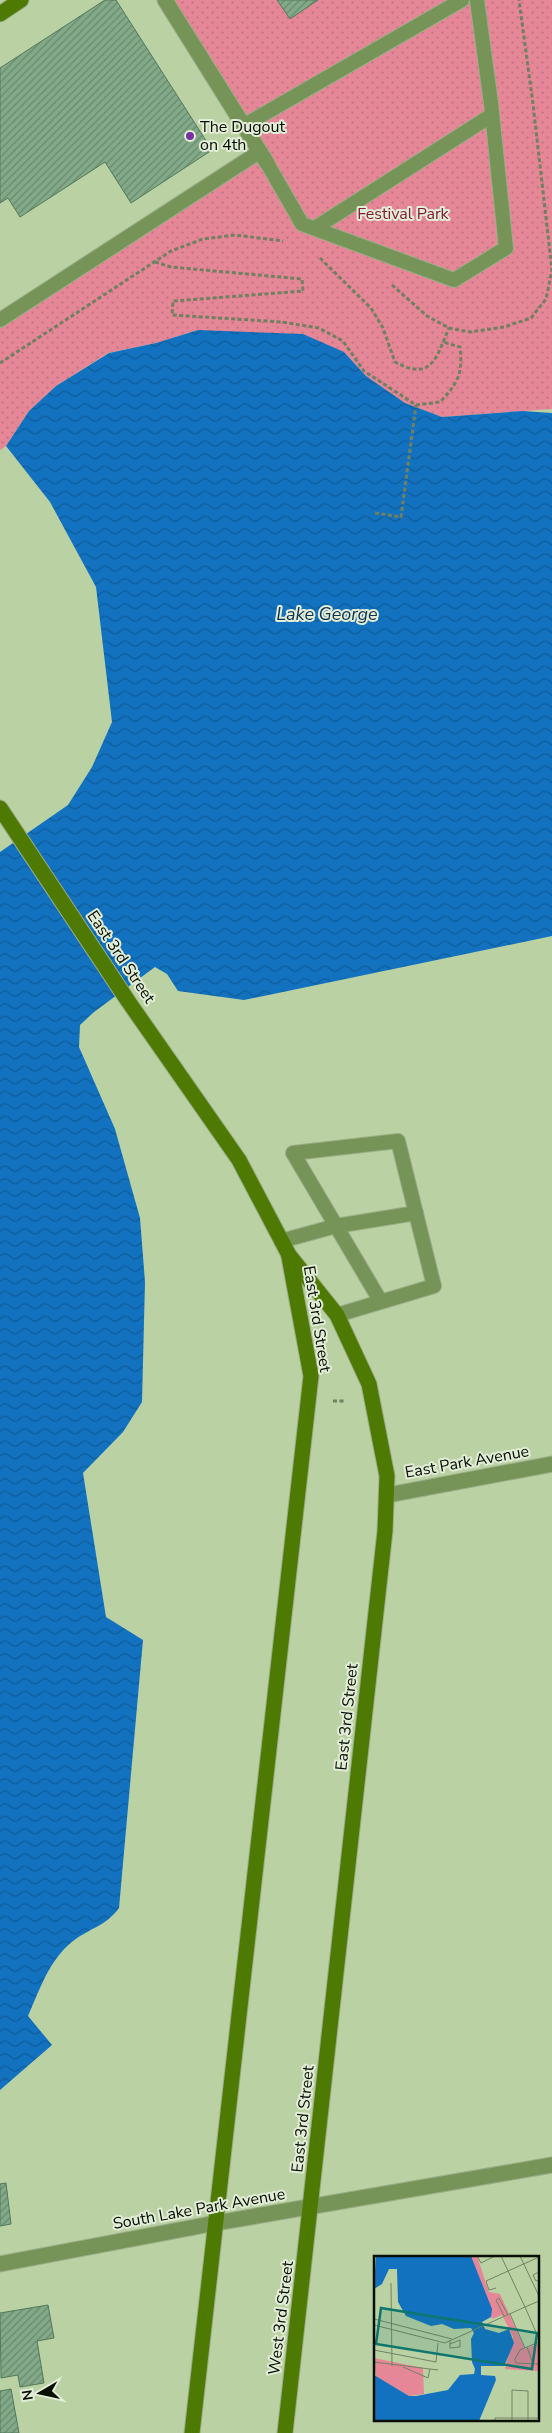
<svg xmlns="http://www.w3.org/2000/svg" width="552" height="2433" font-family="'Nunito Sans',sans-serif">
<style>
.park{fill:url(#park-dots)}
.water{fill:url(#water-waves)}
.building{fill:url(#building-hatch);stroke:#52795a}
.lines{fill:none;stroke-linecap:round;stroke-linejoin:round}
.lane-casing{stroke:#9aae87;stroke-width:16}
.street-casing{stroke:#9aae87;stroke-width:17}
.secondary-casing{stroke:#9aae87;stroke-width:17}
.path{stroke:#708161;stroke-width:3;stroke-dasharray:4 2.5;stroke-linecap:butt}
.lane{stroke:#769457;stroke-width:14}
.street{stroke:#769457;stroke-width:15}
.secondary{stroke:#4e7902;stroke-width:15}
.poi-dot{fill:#7830a2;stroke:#e1edd6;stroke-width:2}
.labels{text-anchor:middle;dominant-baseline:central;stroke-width:4;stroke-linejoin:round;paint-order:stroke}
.poi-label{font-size:16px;fill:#070e02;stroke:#e1edd6;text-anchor:start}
.park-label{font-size:16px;fill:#841a38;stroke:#e1edd6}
.street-label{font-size:16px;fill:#070e02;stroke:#e1edd6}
.water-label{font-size:18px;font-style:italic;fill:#0f3152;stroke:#e1edd6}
.inset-road{fill:none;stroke:#728363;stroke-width:1}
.view{fill:#0f766e;fill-opacity:0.15;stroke:#0f766e;stroke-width:2.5}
.inset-edge{fill:none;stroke:#070e02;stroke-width:2.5}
</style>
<defs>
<pattern id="park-dots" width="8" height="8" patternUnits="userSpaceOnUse" patternTransform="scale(1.25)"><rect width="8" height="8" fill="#e58797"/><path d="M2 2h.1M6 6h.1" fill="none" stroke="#c37380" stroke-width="1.8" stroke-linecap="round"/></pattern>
<pattern id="water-waves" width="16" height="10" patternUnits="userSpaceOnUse" patternTransform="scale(1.25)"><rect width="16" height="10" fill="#1272c0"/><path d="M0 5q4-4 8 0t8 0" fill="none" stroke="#0f5c9a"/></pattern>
<pattern id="building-hatch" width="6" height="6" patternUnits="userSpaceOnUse" patternTransform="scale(1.25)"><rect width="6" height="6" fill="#82aa89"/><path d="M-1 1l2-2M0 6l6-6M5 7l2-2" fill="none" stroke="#68896e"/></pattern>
</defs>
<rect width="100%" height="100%" fill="#bad1a4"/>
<polygon class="park" points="173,0 552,0 552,409 442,417 405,403 366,376 344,352 198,330 156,343 108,353 56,386 29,411 6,446 0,450 0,326 268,153"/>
<path class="water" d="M 198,330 L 303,334 L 344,352 L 366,376 L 405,403 L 442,417 L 523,411 L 552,413 L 552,936 L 244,1000 L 178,991 L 167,974 L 155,967 L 94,1012 L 80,1025 L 79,1047 L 115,1129 L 140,1218 L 145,1282 L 142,1402 L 123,1432 L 83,1473 L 106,1617 L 143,1640 L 119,1908 C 106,1926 90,1928 73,1941 C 49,1960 40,1989 28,2016 L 52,2045 L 0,2090 L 0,852 L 68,805 L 92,767 L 112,722 L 96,587 L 50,502 L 6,446 L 29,411 L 56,386 L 109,353 L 156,343 Z"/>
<g class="building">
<polygon points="105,0 116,0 212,150 131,203 105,162 20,217 8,198 0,203 0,68"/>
<polygon points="277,0 318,0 290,19"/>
<polygon points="6,2183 11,2224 0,2226 0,2184"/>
<polygon points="48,2305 54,2338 37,2341 44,2383 20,2387 18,2375 1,2378 0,2313"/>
<polygon points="11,2389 19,2433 0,2433 0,2391"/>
</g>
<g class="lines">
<defs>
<g id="lane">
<polyline points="243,126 462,0"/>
<polyline points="267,163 302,224 454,280 506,248 491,103 477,0"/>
<polyline points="315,228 492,115"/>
<polyline points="0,320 259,152"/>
<polyline points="281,1241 336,1226 416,1213"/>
<polyline points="337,1315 434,1286 398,1141 293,1153 381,1302"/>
</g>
<g id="street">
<polyline points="165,0 267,163"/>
<polyline points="388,1495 552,1464"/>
<polyline points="0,2264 216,2223 552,2165"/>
</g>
<g id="secondary">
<polyline points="0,14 21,0"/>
<polyline points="0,808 128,1001 239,1160 289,1255 337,1315 369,1384 387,1476 385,1531 285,2433"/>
<polyline points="192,2433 311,1376 289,1257"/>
</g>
</defs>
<use href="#lane" class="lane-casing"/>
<use href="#street" class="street-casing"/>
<use href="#secondary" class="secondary-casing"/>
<g class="path">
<path d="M 320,258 L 371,308 L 383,328 L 395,362 C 432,382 436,358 449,328"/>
<path d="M 155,262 L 171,267 L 302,279 L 303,291 L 173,301 L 172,315 L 282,322 L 319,328 L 343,341 L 364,371 L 416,405 L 440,402 C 458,383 463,374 460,347 L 443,342"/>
<polyline points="392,285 427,316 449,328 470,332 504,327 531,318 546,299 552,270 533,104 519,0"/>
<polyline points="0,363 171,251 203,239 235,235 283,241"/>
<polyline points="375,513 401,517 416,405"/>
<polyline points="333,1401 346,1401"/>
</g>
<use href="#lane" class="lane"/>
<use href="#street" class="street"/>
<use href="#secondary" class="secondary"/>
</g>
<circle class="poi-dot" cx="190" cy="136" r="5"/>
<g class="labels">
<g class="poi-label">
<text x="200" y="127">The Dugout<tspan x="200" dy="18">on 4th</tspan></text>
</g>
<g class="park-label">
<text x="403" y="214">Festival Park</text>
</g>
<g class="street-label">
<text transform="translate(121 957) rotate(56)">East 3rd Street</text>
<text transform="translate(317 1319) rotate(81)">East 3rd Street</text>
<text transform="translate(467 1462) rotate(-10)">East Park Avenue</text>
<text transform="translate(347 1717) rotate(-84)">East 3rd Street</text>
<text transform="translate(303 2119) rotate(-84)">East 3rd Street</text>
<text transform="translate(199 2209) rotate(-10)">South Lake Park Avenue</text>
<text transform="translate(281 2318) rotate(-83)">West 3rd Street</text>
</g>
<g class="water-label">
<text x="327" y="614">Lake George</text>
</g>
</g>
<g transform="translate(374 2256)">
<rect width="165" height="165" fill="#bad1a4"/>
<path d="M 95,0 L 103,0 L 115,36 L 126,38 L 151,93 L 165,87 L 165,115 L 131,113 L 139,81 L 128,59 L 118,63 ZM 0,102 L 49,112 L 50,138 L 35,140 L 2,121 Z" fill="#e58797"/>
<path d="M 2,0 L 97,0 L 118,53 L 117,61 L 108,66 L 111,73 L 125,77 L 135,73 L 140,87 L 130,110 L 107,110 L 107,119 L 121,120 L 122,124 L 105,165 L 0,165 L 0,119 L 35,140 L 42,140 L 74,134 L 86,119 L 100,118 L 101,113 L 98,106 L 97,83 L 100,77 L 97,72 L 80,73 L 68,68 L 57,70 L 32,60 L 24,46 L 23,13 L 15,13 L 8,28 L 0,33 Z" fill="#1272c0"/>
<path class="inset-road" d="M 103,0 L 107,7 L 121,0M 146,0 L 165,40M 165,16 L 159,19 L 162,25 L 165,24M 17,27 L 18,110M 122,32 L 115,34 L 112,25 L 165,1M 165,45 L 151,51 L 165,83M 136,58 L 151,92M 130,60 L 122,44 L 125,42 L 134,59M 0,63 L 78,83M 0,69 L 71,87 L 151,51 L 127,0M 76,85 L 76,92 L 86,91 L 86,84 L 76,88M 165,86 L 146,94 L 141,103 L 142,107 L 165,108M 153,91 L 159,108M 0,94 L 62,106 L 64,87M 0,106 L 64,114M 29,111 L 54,122 L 56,113M 154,135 L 154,165M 121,165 L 121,162 L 165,162M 138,165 L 138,134 L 154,135"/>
<path class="view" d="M 7,52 L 163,77 L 158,113 L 2,88 Z"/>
<rect width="165" height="165" class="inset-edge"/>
</g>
<g transform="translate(40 2393) rotate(261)" stroke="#e1edd6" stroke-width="4" paint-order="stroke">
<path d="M0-4L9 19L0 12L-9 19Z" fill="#070e02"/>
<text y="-8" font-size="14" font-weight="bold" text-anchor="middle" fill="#070e02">N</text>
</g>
</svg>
